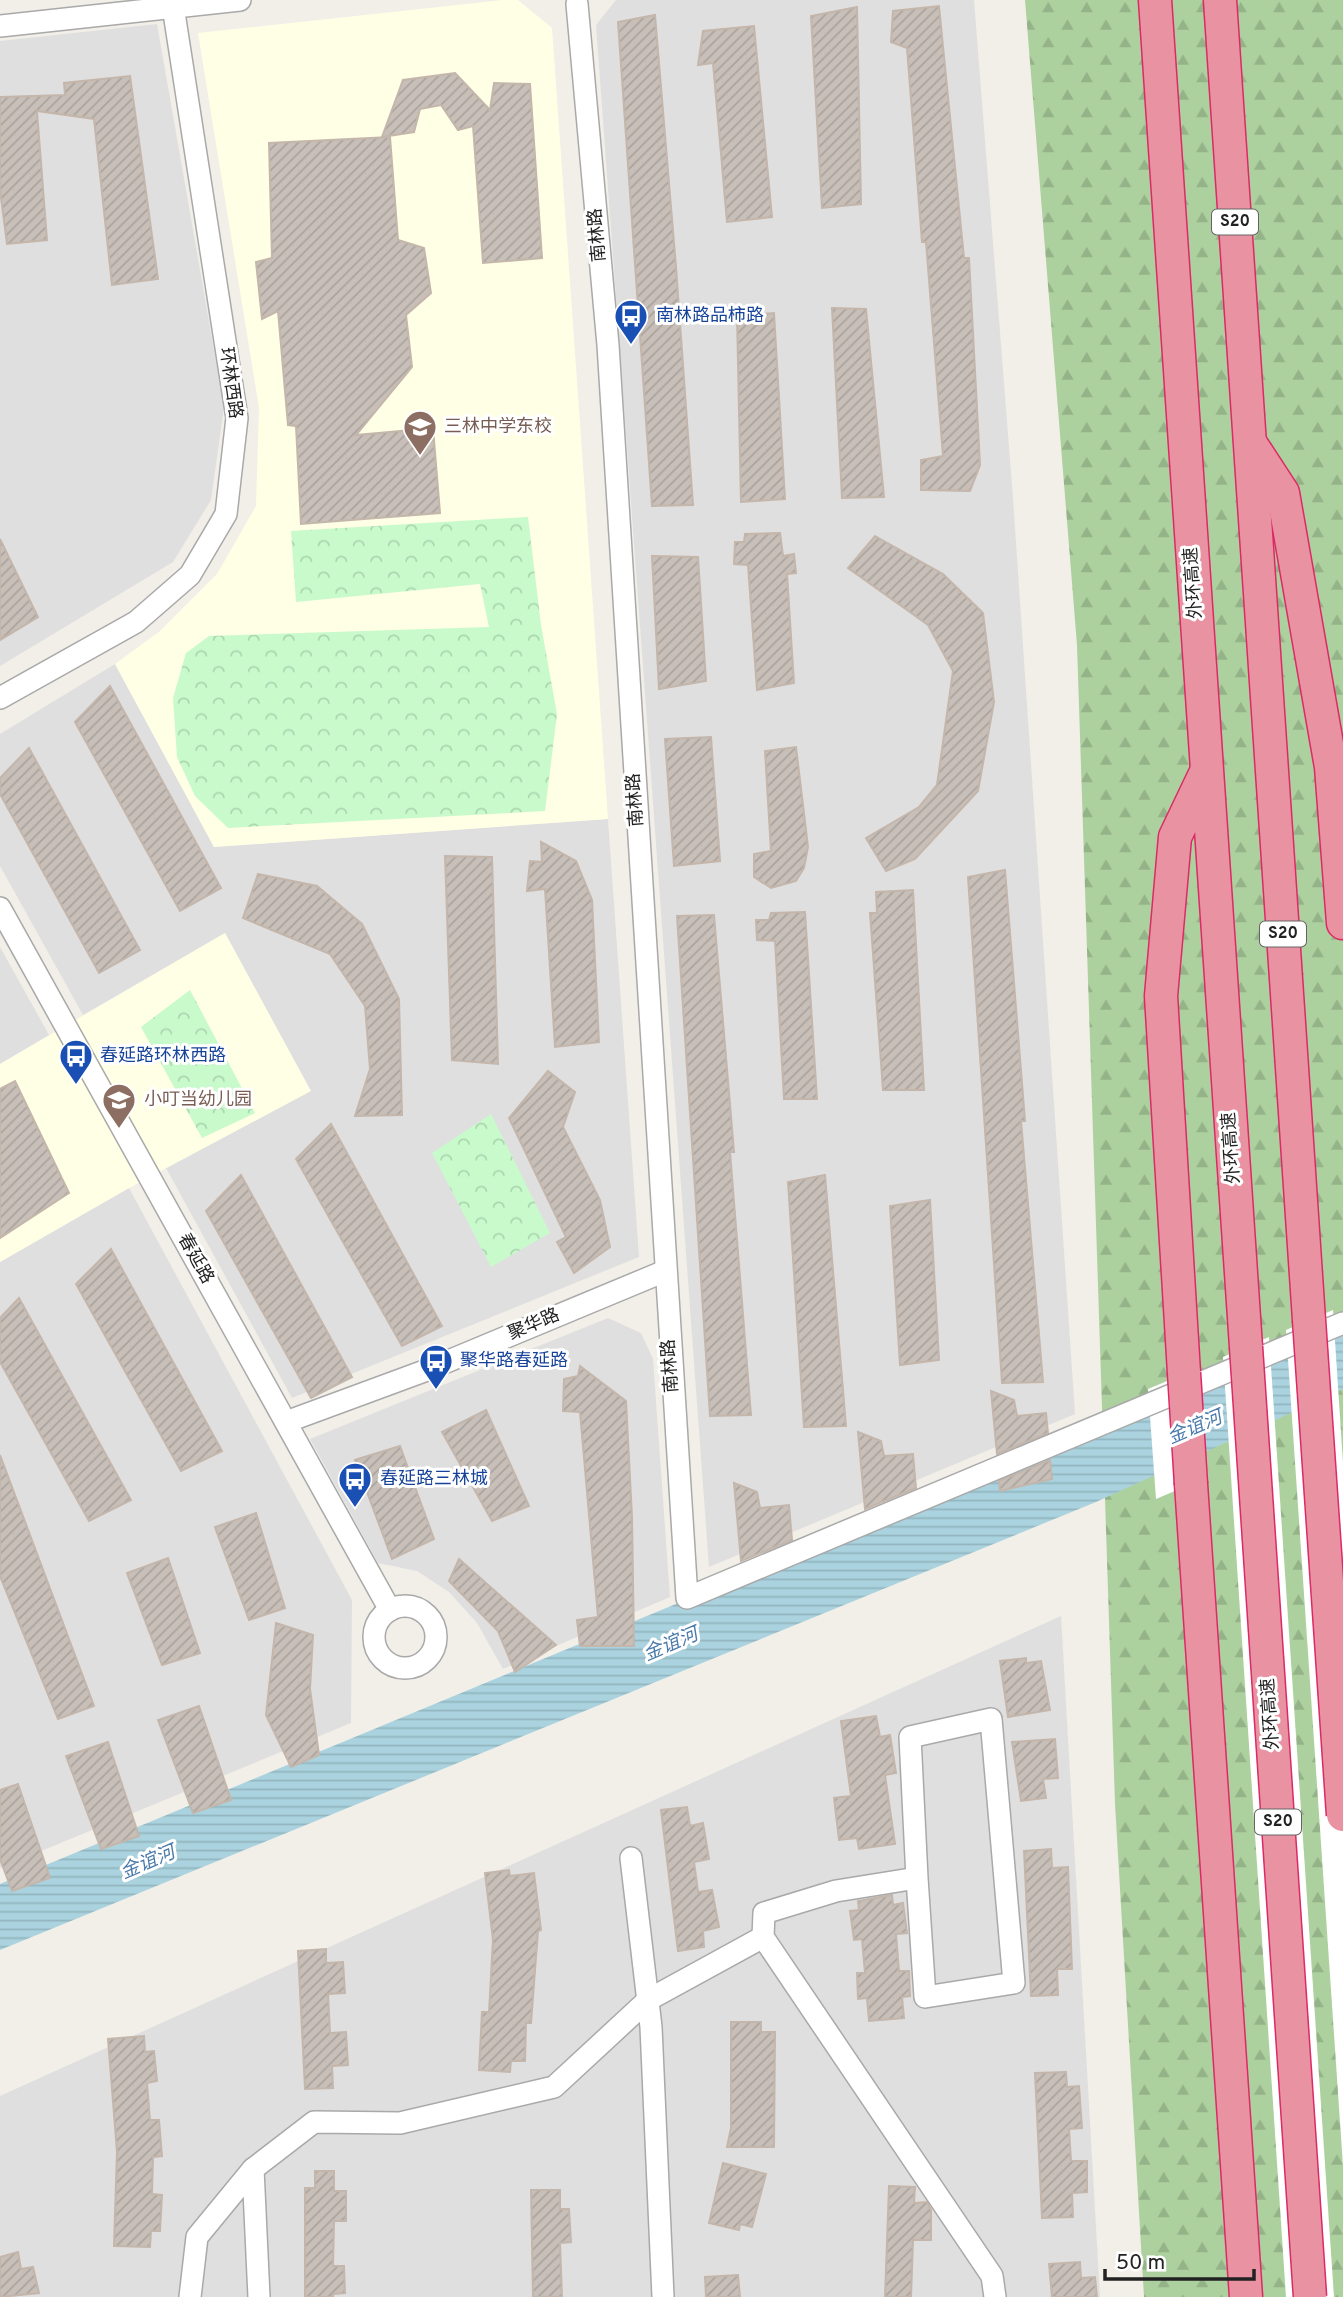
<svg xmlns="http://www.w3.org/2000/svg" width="1343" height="2297" font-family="Overpass,'Noto Sans SC',sans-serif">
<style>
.residential{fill:#e0dfdf}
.education{fill:#ffffe5}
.forest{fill:url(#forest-firs)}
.park{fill:url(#park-crowns)}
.water{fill:url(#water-rules)}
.pier{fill:#fff}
.building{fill:url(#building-hatch);stroke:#c4b6ab;stroke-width:2}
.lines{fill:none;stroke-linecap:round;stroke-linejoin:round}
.minor-casing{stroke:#a9a9a9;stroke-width:24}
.highway-casing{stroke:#dc2a67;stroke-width:35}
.minor{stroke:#fff;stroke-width:21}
.highway{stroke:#e892a2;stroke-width:32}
.highway-bridge-casing{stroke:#dc2a67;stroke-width:35;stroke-linecap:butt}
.highway-bridge{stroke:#e892a2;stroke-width:32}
.labels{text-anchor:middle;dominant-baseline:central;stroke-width:6;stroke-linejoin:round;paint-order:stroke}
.shield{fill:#fff;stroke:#646464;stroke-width:2}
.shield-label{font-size:16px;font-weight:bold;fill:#222}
.street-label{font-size:18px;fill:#222;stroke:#fff}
.transit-label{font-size:18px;fill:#164399;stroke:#fff;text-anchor:start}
.education-label{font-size:18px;fill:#785e54;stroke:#fff;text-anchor:start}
.water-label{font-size:19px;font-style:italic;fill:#4a7aab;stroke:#fff}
</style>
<defs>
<pattern id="forest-firs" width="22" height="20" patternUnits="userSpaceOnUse" patternTransform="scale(1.75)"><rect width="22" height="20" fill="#add19e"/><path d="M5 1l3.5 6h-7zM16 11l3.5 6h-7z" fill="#95b388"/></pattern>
<pattern id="park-crowns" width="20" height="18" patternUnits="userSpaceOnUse" patternTransform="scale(1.75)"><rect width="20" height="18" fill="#c8facc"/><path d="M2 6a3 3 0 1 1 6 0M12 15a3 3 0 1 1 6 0" fill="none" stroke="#acd6af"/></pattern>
<pattern id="water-rules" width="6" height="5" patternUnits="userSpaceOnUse" patternTransform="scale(1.75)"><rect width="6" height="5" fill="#aad3df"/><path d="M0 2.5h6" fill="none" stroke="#92b5bf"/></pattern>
<pattern id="building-hatch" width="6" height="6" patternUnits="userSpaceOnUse" patternTransform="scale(1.75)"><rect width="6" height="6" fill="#c7bfb8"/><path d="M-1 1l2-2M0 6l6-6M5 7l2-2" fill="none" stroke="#aba49e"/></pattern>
</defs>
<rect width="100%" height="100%" fill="#f2efe9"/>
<g class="residential">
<polygon points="616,0 974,0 1013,498 1075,1414 709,1567 596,25"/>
<polygon points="157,24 224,407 211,500 173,562 0,666 0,41"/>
<polygon points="115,664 214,847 608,819 639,1257 292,1398 166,1168 310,1091 225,933 83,1015 0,866 0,734"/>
<polygon points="0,947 49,1035 0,1064"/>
<polygon points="129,1188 352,1600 351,1723 0,1868 0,1262"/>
<polygon points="608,1318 641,1333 653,1359 670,1597 503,1669 477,1623 449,1592 417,1571 378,1563 310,1439"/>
<polygon points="1061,1616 1100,2297 0,2297 0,2096"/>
</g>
<g class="education">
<polygon points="503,0 518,0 552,28 608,819 214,847 115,664 160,631 217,574 256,506 259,408 198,33"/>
<polygon points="225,933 311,1091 129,1188 0,1262 0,1064"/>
</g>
<polygon class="forest" points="1025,0 1343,0 1343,2297 1144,2297 1115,1804 1077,645"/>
<g class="park">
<polygon points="528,517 541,625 557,714 545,811 228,828 195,796 177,757 173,698 186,653 209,636 489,627 480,584 296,602 291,531"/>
<polygon points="190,990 255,1113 202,1138 141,1027"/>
<polygon points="491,1114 550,1233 491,1267 432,1153"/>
</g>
<polygon class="water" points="1343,1335 1343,1389 1096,1502 0,1950 0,1884 1103,1427"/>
<g class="pier">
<polygon points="1333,1310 1343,1463 1343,2166 1286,1330"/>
<polygon points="1269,1337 1334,2297 1286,2297 1223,1357"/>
<polygon points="1196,1369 1203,1479 1156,1499 1148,1389"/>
</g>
<g class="building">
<polygon points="939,6 964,258 969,258 980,465 970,491 921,490 921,460 943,456 926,242 922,242 907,48 891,42 893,11"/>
<polygon points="857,7 861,204 822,208 811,16"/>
<polygon points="655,15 676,267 693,505 652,506 618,22"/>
<polygon points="754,26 772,217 727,222 713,63 698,65 703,31"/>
<polygon points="455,73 490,110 494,83 530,84 542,258 483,263 473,126 458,130 441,105 420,109 414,132 382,137 403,80"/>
<polygon points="130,76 158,279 112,285 94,119 37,111 47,240 7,244 0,190 0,97 65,95 64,83"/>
<polygon points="390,137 398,240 424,248 431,293 406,315 412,367 356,435 433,428 440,513 301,524 296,426 288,425 278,311 262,319 256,262 272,258 269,143"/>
<polygon points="832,308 866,309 884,497 842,498"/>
<polygon points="774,313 785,499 741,502 737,316"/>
<polygon points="780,533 783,556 794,554 796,573 787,574 794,683 757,690 748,565 734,564 735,542 744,542 745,534"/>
<polygon points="875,536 943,574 983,613 994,702 978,791 915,859 886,871 866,838 919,807 937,785 953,671 928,625 848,568"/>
<polygon points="0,539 38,617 0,640"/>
<polygon points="652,556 698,557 706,681 659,689"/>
<polygon points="110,686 221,888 180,911 75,722"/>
<polygon points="711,737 720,861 674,866 665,739"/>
<polygon points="796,747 808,847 804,868 796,881 771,888 754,877 754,854 771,851 765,751"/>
<polygon points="29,748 140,950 99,973 0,794 0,778"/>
<polygon points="541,842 576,861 592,900 599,1042 555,1047 545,889 527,891 530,861 542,862"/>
<polygon points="445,856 492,857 498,1064 452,1060"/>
<polygon points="1005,870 1025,1121 1021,1121 1043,1382 1002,1383 968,877"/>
<polygon points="258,874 317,886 362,924 399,999 402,1115 355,1116 370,1069 365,1006 330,954 243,918"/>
<polygon points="913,890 924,1090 883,1090 870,913 877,913 876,892"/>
<polygon points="805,912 817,1099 784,1099 775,941 757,940 756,920 769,920 771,913"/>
<polygon points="714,915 734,1152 730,1152 751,1415 710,1416 677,916"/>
<polygon points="548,1071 575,1092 563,1127 600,1200 610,1247 574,1273 557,1242 566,1237 509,1118"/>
<polygon points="15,1081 69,1193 0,1238 0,1089"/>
<polygon points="331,1124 442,1326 402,1346 296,1159"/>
<polygon points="241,1175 352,1377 311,1398 206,1211"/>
<polygon points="825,1175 846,1426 804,1427 788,1182"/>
<polygon points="930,1200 939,1360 900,1365 890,1206"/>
<polygon points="111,1249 222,1451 181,1471 76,1284"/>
<polygon points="19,1298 131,1500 89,1521 0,1362 0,1318"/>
<polygon points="580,1366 626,1401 632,1517 634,1646 580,1646 577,1620 598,1617 580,1412 563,1411 564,1379 578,1376"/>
<polygon points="991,1391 1014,1400 1017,1416 1046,1413 1048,1433 997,1454"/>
<polygon points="486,1410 529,1506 492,1521 442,1432"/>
<polygon points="858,1432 881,1441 884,1456 913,1454 916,1488 865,1509"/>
<polygon points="400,1446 434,1539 392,1559 355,1460"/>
<polygon points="0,1455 94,1706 58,1719 0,1576"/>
<polygon points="1050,1460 1052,1479 1000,1491 999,1481"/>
<polygon points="734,1483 757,1492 760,1508 789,1505 792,1540 741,1561"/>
<polygon points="256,1513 285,1608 249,1620 215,1527"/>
<polygon points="168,1558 200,1653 162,1665 127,1573"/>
<polygon points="459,1559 556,1645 515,1672 498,1631 449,1581"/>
<polygon points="276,1623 313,1635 310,1689 319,1755 291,1767 266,1715"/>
<polygon points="1026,1658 1026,1663 1041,1661 1050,1710 1008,1717 1000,1661"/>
<polygon points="199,1706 231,1800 193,1813 158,1720"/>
<polygon points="876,1716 880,1737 890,1735 896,1773 885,1775 895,1844 859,1849 857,1838 839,1840 834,1798 851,1796 841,1721"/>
<polygon points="1055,1739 1058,1778 1043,1779 1046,1798 1021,1801 1012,1742"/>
<polygon points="108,1742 139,1836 101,1849 66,1756"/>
<polygon points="18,1784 50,1878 12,1891 0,1859 0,1790"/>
<polygon points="687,1807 690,1826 703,1823 709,1859 694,1862 698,1892 712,1890 719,1927 703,1931 704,1947 678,1951 661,1810"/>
<polygon points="1051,1849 1052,1868 1068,1867 1072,1969 1057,1969 1058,1995 1031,1996 1024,1851"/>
<polygon points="509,1870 510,1876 534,1873 541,1930 538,1931 531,2023 526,2023 525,2061 511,2061 510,2072 479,2070 482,2012 489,2012 493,1940 485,1873"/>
<polygon points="892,1895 893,1905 903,1903 907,1933 896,1934 899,1971 909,1971 910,1996 902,1997 904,2018 869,2021 867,1998 858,1999 857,1973 865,1973 862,1939 854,1940 850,1911 859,1910 858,1901"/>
<polygon points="326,1949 326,1963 343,1962 345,1993 328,1994 330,2033 346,2032 348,2065 332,2066 333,2088 305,2089 298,1951"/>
<polygon points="731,2022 761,2022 761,2032 775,2032 774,2147 727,2147 731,2128"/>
<polygon points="144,2036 145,2052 154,2051 157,2081 147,2083 150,2120 159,2120 162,2156 153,2157 152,2194 162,2195 160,2231 151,2231 150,2247 114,2246 117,2152 108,2039"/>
<polygon points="1066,2072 1067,2087 1079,2086 1082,2128 1069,2129 1071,2161 1087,2161 1087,2192 1072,2193 1073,2217 1042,2218 1035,2073"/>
<polygon points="723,2163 766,2174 752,2227 740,2224 739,2230 709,2223"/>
<polygon points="315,2171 334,2171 334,2191 346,2191 346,2221 334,2221 333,2266 344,2266 345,2293 333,2294 333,2297 305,2297 305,2188 315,2188"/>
<polygon points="889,2186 915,2187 914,2203 927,2202 931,2210 931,2240 913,2240 911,2297 885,2297"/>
<polygon points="531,2190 560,2190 560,2209 569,2209 571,2242 560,2243 562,2297 533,2297"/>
<polygon points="18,2252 21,2269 33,2267 39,2293 0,2297 0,2257"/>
<polygon points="1080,2262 1081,2278 1095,2277 1097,2297 1052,2297 1049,2264"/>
<polygon points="738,2275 740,2297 706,2297 705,2277"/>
</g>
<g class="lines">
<defs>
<g id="minor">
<polyline points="577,4 608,345 687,1598 1343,1323"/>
<polyline points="0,26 240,0"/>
<polyline points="0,698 136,622 190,575 226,514 237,418 172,0"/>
<polyline points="0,908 390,1610"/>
<polyline points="286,1422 427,1370 665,1271"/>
<circle cx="405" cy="1637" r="31"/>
<polyline points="631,1858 651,2027 663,2297"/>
<polyline points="917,1878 925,1997 1014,1983 991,1719 910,1737 917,1878 836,1891 764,1913 763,1937 992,2276 995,2297"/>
<polyline points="253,2169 314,2122 400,2123 554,2087 648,2000 763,1937"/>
<polyline points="190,2297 197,2237 253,2169 259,2297"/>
</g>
<g id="highway">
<polyline points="1155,0 1246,1347"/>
<polyline points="1220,0 1309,1320"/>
<polyline points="1251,444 1283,493 1331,767 1343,923"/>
<polyline points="1184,1373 1161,996 1175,837 1206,772"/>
<polyline points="1191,1484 1246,2297"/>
</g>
</defs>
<use href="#minor" class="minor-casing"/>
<use href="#highway" class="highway-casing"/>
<use href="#minor" class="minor"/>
<use href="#highway" class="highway"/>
<defs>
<g id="highway-bridge">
<polyline points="1309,1320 1343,1815"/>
<polyline points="1246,1347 1310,2297"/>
<polyline points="1184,1373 1191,1484"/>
</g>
</defs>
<use href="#highway-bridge" class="highway-bridge-casing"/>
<use href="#highway-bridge" class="highway-bridge"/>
</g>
<defs>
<symbol id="bus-pin" viewBox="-11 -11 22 30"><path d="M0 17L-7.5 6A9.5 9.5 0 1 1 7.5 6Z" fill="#1a4fb4" stroke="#fff"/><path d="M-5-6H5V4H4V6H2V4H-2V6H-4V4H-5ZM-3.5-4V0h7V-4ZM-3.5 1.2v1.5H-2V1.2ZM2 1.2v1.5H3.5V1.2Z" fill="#fff"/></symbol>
<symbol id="school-pin" viewBox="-11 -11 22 30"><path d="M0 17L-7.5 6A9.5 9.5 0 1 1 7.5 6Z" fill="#8d6e63" stroke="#fff"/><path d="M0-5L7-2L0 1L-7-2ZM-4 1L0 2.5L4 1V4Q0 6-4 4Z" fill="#fff"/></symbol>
</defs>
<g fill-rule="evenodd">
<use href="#bus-pin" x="612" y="297" width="38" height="52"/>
<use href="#school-pin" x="401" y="408" width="38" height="52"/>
<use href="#bus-pin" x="57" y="1037" width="38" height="52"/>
<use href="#school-pin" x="100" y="1081" width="38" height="52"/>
<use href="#bus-pin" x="417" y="1342" width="38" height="52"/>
<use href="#bus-pin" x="336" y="1460" width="38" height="52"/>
</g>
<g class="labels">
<g class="shield">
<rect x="1212" y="209.5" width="46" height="25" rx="5"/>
<rect x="1260" y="921.5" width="46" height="25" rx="5"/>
<rect x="1255" y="1809.5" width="46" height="25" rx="5"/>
</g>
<g class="shield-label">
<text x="1235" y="222">S20</text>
<text x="1283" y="934">S20</text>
<text x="1278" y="1822">S20</text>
</g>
<g class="street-label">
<text transform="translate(598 235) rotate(-95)">南林路</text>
<text transform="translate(230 383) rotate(82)">环林西路</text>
<text transform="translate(1194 583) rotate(-94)">外环高速</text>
<text transform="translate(636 800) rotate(-94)">南林路</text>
<text transform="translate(1232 1148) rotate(-94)">外环高速</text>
<text transform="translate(195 1259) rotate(61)">春延路</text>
<text transform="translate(534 1325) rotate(-23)">聚华路</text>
<text transform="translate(671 1366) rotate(-94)">南林路</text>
<text transform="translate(1271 1714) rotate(-94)">外环高速</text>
</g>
<g class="transit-label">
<text x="656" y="316">南林路品柿路</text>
<text x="100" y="1056">春延路环林西路</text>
<text x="460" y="1361">聚华路春延路</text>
<text x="380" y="1479">春延路三林城</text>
</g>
<g class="education-label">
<text x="444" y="427">三林中学东校</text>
<text x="144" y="1100">小叮当幼儿园</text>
</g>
<g class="water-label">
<text transform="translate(1195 1428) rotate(-23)">金谊河</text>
<text transform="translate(671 1645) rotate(-23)">金谊河</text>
<text transform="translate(148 1863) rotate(-23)">金谊河</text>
</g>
</g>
<path d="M1105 2269v10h149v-10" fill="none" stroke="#222222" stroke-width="3.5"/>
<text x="1116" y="2269" font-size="21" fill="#222222" stroke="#ffffff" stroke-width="5" paint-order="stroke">50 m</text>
</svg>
